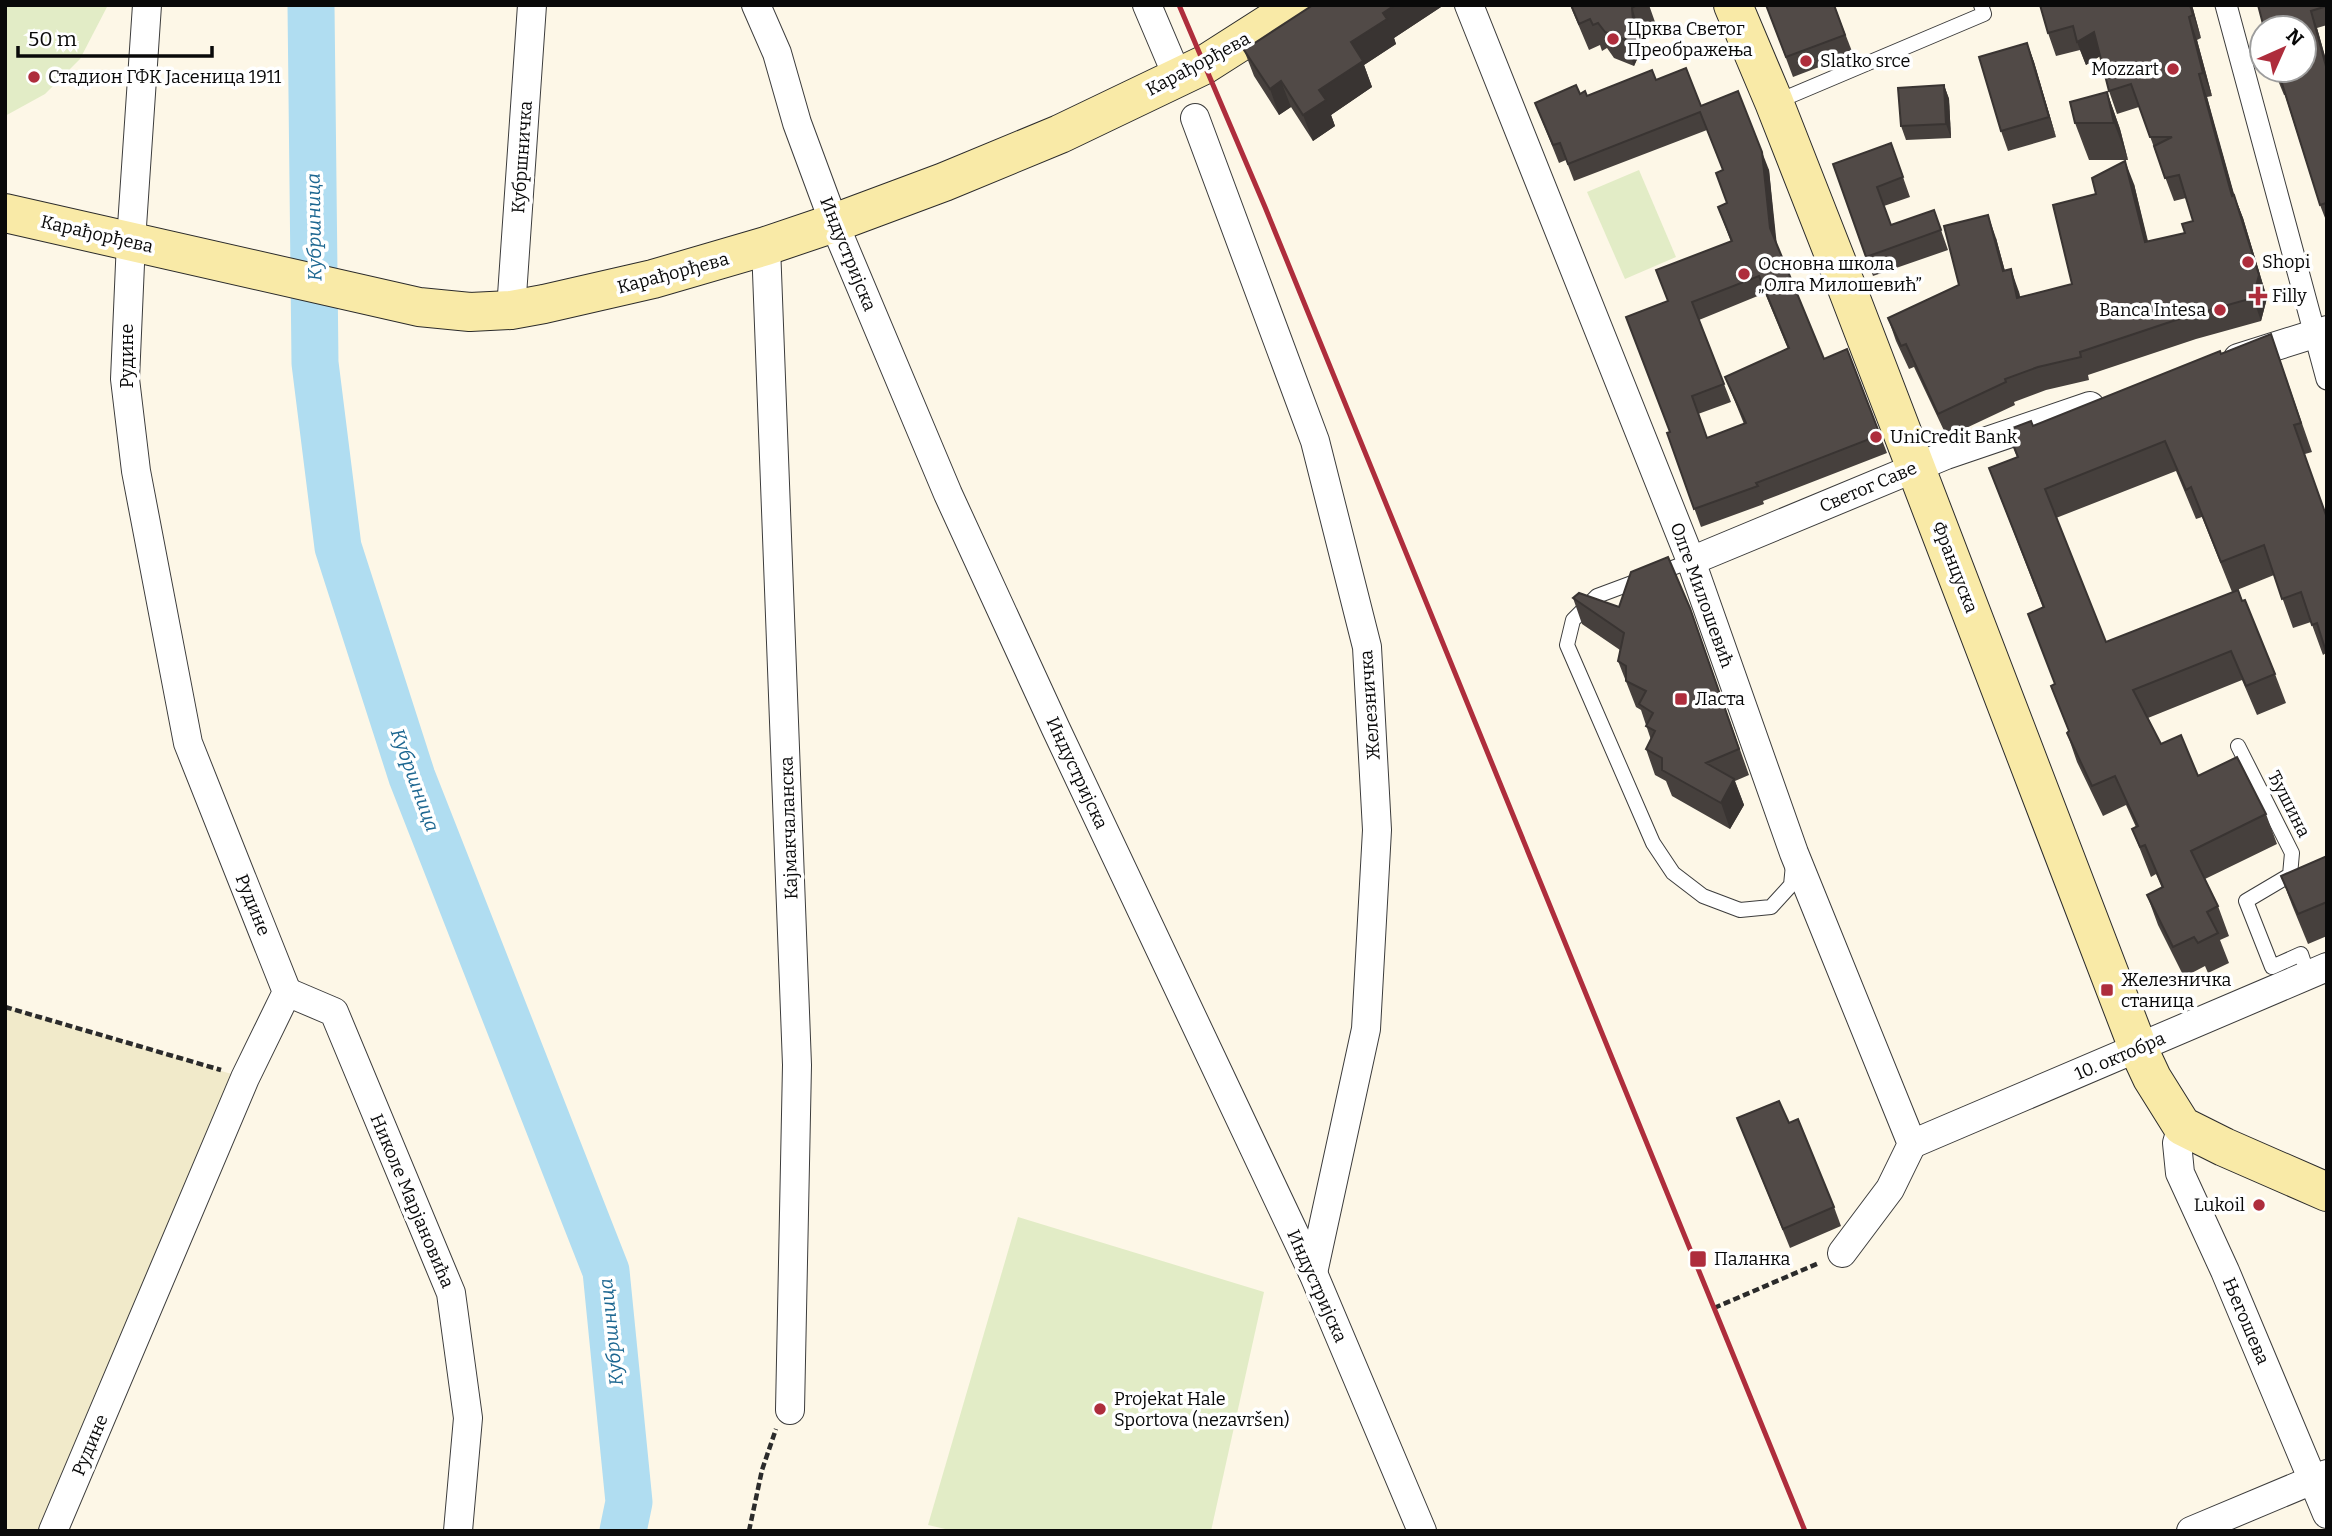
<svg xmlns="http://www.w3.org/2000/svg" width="2332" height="1536" font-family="Bitter,serif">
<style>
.farmland{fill:#f1eaca}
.pitch{fill:#e2ecc6}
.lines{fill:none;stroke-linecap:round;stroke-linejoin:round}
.river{stroke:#b0ddf1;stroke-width:47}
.service-casing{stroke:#3c3c3c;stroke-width:16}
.pedestrian-casing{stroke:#3c3c3c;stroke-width:23}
.minor-casing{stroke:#3c3c3c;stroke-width:30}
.secondary-casing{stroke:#2b2b2b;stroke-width:40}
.path{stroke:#2b2b2b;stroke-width:4.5;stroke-dasharray:7 3.5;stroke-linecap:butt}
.service{stroke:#fff;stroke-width:14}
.pedestrian{stroke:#fff;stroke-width:21}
.minor{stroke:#fff;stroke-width:28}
.secondary{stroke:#f9eaa7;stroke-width:38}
.rail{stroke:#ae2d3c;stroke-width:5}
.wall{fill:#46403d;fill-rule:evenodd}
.shaded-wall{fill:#393432}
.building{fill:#514a47;stroke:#393432;stroke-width:2;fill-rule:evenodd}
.poi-dot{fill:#ae2d3c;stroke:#fff;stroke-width:2.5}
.labels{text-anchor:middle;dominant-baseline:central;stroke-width:7;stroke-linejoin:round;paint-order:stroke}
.poi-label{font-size:18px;fill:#090909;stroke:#fff;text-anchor:start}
.street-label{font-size:18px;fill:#090909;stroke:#fff}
.water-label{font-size:19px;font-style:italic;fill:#1d6791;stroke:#fff}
</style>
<rect width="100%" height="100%" fill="#fdf7e7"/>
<polygon class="farmland" points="5,1007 245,1078 53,1531 5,1531"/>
<g class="pitch">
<polygon points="5,5 108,5 80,59 45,94 5,116"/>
<polygon points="1639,170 1676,257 1625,279 1587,192"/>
<polygon points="1018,1217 1264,1292 1211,1531 954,1531 928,1525"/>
</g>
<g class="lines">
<polyline class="river" points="311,5 315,363 338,547 412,777 606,1271 629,1502 623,1531"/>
<defs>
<g id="service">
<polyline points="1776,102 1984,14 1981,5"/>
<polyline points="1691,561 1597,596 1573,620 1567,645 1653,843 1673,873 1703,896 1740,910 1771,907 1791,885 1793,865"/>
<polyline points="2238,746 2292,853 2290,875 2246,901 2272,967 2301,954 2308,975"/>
</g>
<polyline id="pedestrian" points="2226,5 2327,379"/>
<g id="minor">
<polyline points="756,5 777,53 797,123 834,223 948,494 1056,729 1313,1273 1422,1531"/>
<polyline points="1147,5 1178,78"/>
<polyline points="1469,5 1691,561 1794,853 1912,1144 1890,1189 1842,1253"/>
<polyline points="1195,118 1315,441 1367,647 1377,830 1366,1029 1313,1273"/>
<polyline points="766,246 797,1065 790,1410"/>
<polyline points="511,310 532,5"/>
<polyline points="2238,358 2327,330"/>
<polyline points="1691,561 1946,455 2090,406"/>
<polyline points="287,992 334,1012 451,1293 468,1418 458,1531"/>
<polyline points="2182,1126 2177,1143 2180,1173 2225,1271 2327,1514"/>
<polyline points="1912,1144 2327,967"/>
<polyline points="53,1531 245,1078 287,992 188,743 136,471 125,379 131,241 147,5"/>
<polyline points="2191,1531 2327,1474"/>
</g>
<g id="secondary">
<polyline points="1733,5 1774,102 1845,283 2138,1048 2152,1078 2182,1126 2224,1147 2327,1192"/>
<polyline points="5,213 419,307 470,312 511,310 544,304 653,279 766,246 834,223 944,182 1060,134 1204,65 1298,5"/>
</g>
</defs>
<use href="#service" class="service-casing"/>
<use href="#pedestrian" class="pedestrian-casing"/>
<use href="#minor" class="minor-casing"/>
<use href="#secondary" class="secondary-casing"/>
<g class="path">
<polyline points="5,1007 221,1070"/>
<polyline points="1714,1308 1819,1263"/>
<polyline points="749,1531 762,1470 776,1429"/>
</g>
<use href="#service" class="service"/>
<use href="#pedestrian" class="pedestrian"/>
<use href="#minor" class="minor"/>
<use href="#secondary" class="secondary"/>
<polyline class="rail" points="1179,5 1265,207 1805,1531"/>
</g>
<g class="wall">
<polygon points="1313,5 1444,5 1394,38 1396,44 1364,65 1372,87 1331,115 1335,126 1313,141 1291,107 1279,115 1254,76 1244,50"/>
<polygon points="1570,5 1649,5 1655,22 1646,26 1647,31 1641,33 1643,46 1634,66 1614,58 1607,48 1602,51 1600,45 1589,50"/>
<polygon points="1766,5 1834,5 1853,54 1793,77"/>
<polygon points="2040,5 2192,5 2201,38 2197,40 2212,96 2207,97 2213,120 2234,195 2243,218 2267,298 2261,321 2196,339 2088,375 2089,380 2046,390 2014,402 2015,405 1947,437 1914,367 1909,369 1896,341 1888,318 1959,285 1996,238 2005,271 2019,292 2020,297 2072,284 2096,194 2134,184 2148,241 2185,233 2193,221 2186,198 2174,201 2139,107 2117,114 2109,91 2100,56 2086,65 2080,50 2056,56 2048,33"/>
<polygon points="2258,5 2327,5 2327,25 2317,28 2327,63 2327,223 2320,205 2285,95 2284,95 2277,78"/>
<polygon points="2027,43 2034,62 2056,137 2008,151 2001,131"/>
<path d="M 1656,80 L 1701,106 L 1769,170 L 1776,244 L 1824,359 L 1847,349 L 1887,453 L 1763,501 L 1764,504 L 1701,527 L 1667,433 L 1670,432 L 1668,301 L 1731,242 L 1718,207 L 1727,203 L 1723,170 L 1707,130 L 1574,181 L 1566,160 L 1559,163 L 1535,103 L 1580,94 L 1587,96 ZM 1765,293 L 1788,349 L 1725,377 L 1744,424 L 1707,438 L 1698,414 L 1731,402 L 1699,320 Z"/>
<polygon points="1944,85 1949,99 1951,138 1906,140 1901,126"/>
<polygon points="2107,92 2120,129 2128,160 2089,160 2075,123"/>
<polygon points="1891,143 1910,197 1884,206 1891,225 1934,210 1948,250 1873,276 1833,164"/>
<polygon points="2271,334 2312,452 2305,454 2326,653 2323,655 2311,622 2293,628 2274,575 2232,592 2202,517 2196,519 2176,471 2056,518 2106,642 2238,590 2275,674 2286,703 2257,715 2242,680 2148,718 2161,744 2198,776 2266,814 2277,844 2205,879 2218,906 2229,936 2220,940 2229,963 2208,973 2205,966 2184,977 2158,925 2147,895 2162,888 2156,874 2151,877 2132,829 2136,827 2126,805 2103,816 2077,762 2067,733 2069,732 2051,686 2055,684 2028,614 2043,608 1989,468 2017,457 2007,430 2033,426"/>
<polygon points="1573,598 1619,607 1690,608 1749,775 1735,781 1744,805 1730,829 1672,796 1666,781 1655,775 1646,749 1651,740 1641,710 1636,707 1618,661 1620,650 1582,624"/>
<polygon points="2327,856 2327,936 2308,944 2292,905 2281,876"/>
<polygon points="1737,1118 1789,1123 1834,1207 1841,1226 1790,1248"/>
</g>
<g class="shaded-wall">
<polygon points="1395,5 1444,5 1394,38 1396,44 1364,65 1372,87 1331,115 1335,126 1313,141 1303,115 1351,42 1383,13"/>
<polygon points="2190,5 2192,5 2201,38 2193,15"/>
<polygon points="1632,8 1641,33 1643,46 1634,66 1625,40"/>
<polygon points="2311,11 2317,28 2327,64 2327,70"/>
<polygon points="2189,17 2197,40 2212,96 2203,73"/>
<polygon points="2094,32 2102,55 2086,65 2077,42"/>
<polygon points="2027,43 2034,62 2056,137 2049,117"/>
<polygon points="2199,74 2207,97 2241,219 2232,196"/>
<polygon points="1281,81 1291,107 1279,115 1270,89"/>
<polygon points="1944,85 1949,99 1951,138 1946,124"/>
<polygon points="2107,92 2120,129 2128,160 2114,123"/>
<polygon points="1762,152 1769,170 1777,246 1770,228"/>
<polygon points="2125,161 2134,184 2153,265 2145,242"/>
<polygon points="2234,195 2243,218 2267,298 2261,321 2253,298"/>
<polygon points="1988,215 1996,238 2011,294 2003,271"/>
<polygon points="2011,269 2019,292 2025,321 2017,298"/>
<polygon points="1734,779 1744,805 1730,829 1721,803"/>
</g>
<g class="building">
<polygon points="1313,5 1395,5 1383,13 1387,19 1351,42 1363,61 1319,90 1326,100 1303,115 1281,81 1270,89 1244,50"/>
<polygon points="1571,5 1637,5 1632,8 1633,20 1625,40 1605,32 1598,23 1593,25 1590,19 1579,24"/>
<polygon points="1766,5 1834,5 1845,35 1786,57"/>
<polygon points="2040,5 2190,5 2193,15 2189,17 2203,73 2199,74 2205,97 2232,196 2234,195 2259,275 2253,298 2188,316 2080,352 2081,357 2038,367 2005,379 2006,382 1938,414 1906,344 1901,346 1888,318 1959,285 1944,226 1988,215 2003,271 2011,269 2017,298 2072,284 2053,205 2096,194 2092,178 2125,161 2145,242 2185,233 2182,224 2193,221 2179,175 2165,178 2154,146 2172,137 2150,137 2131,84 2109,91 2094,32 2077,42 2073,26 2048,33"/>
<polygon points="2258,5 2327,5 2327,6 2311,11 2327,70 2327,206 2326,203 2320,205 2280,77 2277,78 2275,70 2304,70 2304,28 2264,28"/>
<polygon points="2027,43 2049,117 2001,131 1979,57"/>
<path d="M 1686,68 L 1701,106 L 1738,91 L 1762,152 L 1770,228 L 1824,359 L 1847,349 L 1880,435 L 1756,483 L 1758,486 L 1694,509 L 1667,433 L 1670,432 L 1626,317 L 1668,301 L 1656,270 L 1732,241 L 1718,207 L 1727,203 L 1716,173 L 1723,170 L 1700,112 L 1568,164 L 1560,143 L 1553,145 L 1535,103 L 1576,85 L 1580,94 L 1585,91 L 1587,96 L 1652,70 L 1656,80 ZM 1759,276 L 1789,348 L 1725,377 L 1746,423 L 1707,438 L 1692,396 L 1724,384 L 1692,302 Z"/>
<polygon points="1944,85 1946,124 1901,126 1898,88"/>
<polygon points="2107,92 2114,123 2075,123 2070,102"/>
<polygon points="1891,143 1903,177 1877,187 1891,225 1934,210 1941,230 1866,257 1833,164"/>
<polygon points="2271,334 2301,423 2294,425 2327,518 2327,655 2317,623 2312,625 2301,592 2282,599 2264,545 2221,562 2191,487 2186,490 2165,441 2045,489 2106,642 2238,590 2242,601 2245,600 2275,674 2246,686 2231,651 2133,690 2161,744 2181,735 2198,776 2237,757 2266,814 2191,851 2218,906 2207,912 2218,933 2198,943 2194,937 2173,947 2147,895 2163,887 2145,845 2140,847 2132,829 2138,826 2115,776 2092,786 2067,733 2069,731 2051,686 2055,684 2028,614 2044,607 1989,468 2018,457 2007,430 2031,421 2033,426 2220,351 2221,354"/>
<polygon points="1668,557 1690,608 1739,749 1706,763 1734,779 1721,803 1662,770 1662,758 1646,749 1655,731 1646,726 1653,713 1639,704 1646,691 1626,681 1626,666 1618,661 1624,633 1573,598 1579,593 1619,607 1631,572"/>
<polygon points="2327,856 2327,902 2298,914 2281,876"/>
<polygon points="1779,1101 1789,1123 1798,1119 1834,1207 1783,1229 1737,1118"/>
</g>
<g class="poi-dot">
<circle cx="1613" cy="39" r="7"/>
<circle cx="1806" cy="61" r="7"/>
<circle cx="2173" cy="69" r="7"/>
<circle cx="34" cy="77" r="7"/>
<circle cx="2248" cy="262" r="7"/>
<circle cx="1744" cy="274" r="7"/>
<path d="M2254.5 285.5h7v7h7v7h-7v7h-7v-7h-7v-7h7z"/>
<circle cx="2220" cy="310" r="7"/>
<circle cx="1876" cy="437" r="7"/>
<rect x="1674" y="692" width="14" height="14" rx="3.5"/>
<rect x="2100" y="983" width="14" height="14" rx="3.5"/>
<circle cx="2259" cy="1205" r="7"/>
<rect x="1689" y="1250" width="18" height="18" rx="3.5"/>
<circle cx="1100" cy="1409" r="7"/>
</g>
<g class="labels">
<g class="poi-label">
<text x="1627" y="29">Црква Светог<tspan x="1627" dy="21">Преображења</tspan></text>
<text x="1820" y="61">Slatko srce</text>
<text x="2159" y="69" text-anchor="end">Mozzart</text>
<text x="48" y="77">Стадион ГФК Јасеница 1911</text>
<text x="2262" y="262">Shopi</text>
<text x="1758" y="264">Основна школа<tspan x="1758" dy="21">„Олга Милошевић”</tspan></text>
<text x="2272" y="296">Filly</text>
<text x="2206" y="310" text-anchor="end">Banca Intesa</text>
<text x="1890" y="437">UniCredit Bank</text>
<text x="1695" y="699">Ласта</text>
<text x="2121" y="980">Железничка<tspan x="2121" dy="21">станица</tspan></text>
<text x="2245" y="1205" text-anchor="end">Lukoil</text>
<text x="1714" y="1259">Паланка</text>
<text x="1114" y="1399">Projekat Hale<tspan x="1114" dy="21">Sportova (nezavršen)</tspan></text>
</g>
<g class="street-label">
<text transform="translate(1198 64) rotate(-28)">Карађорђева</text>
<text transform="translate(522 157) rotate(-86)">Кубршничка</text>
<text transform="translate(97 234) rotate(13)">Карађорђева</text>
<text transform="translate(848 254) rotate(68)">Индустријска</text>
<text transform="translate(673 273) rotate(-15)">Карађорђева</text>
<text transform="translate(127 356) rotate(-90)">Рудине</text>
<text transform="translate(1868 487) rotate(-23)">Светог Саве</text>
<text transform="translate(1955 567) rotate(69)">Француска</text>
<text transform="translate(1702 595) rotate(70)">Олге Милошевић</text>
<text transform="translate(1370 705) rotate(-94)">Железничка</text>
<text transform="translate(1077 773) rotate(65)">Индустријска</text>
<text transform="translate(2289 804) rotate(63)">Ђушина</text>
<text transform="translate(789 828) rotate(-92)">Кајмакчаланска</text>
<text transform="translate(253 905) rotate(68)">Рудине</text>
<text transform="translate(2120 1056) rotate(-23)">10. октобра</text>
<text transform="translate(412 1201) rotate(67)">Николе Марјановића</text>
<text transform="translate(1317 1286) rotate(66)">Индустријска</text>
<text transform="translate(2246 1321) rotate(67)">Његошева</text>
<text transform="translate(90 1445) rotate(-67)">Рудине</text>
</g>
<g class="water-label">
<text transform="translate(314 227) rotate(-91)">Кубршница</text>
<text transform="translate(415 780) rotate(70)">Кубршница</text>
<text transform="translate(611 1332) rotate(-96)">Кубршница</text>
</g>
</g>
<rect width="2332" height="1536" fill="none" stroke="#090909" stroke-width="14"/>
<g transform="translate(2283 49) rotate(45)"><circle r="33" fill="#ffffff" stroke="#9d9d9d" stroke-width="2"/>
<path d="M0-5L12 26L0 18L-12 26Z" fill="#ae2d3c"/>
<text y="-10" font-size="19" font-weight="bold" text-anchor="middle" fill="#090909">N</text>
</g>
<path d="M18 46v10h194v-10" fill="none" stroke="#090909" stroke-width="3.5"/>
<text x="28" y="46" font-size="21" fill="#090909" stroke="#ffffff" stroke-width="5" paint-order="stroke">50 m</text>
</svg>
